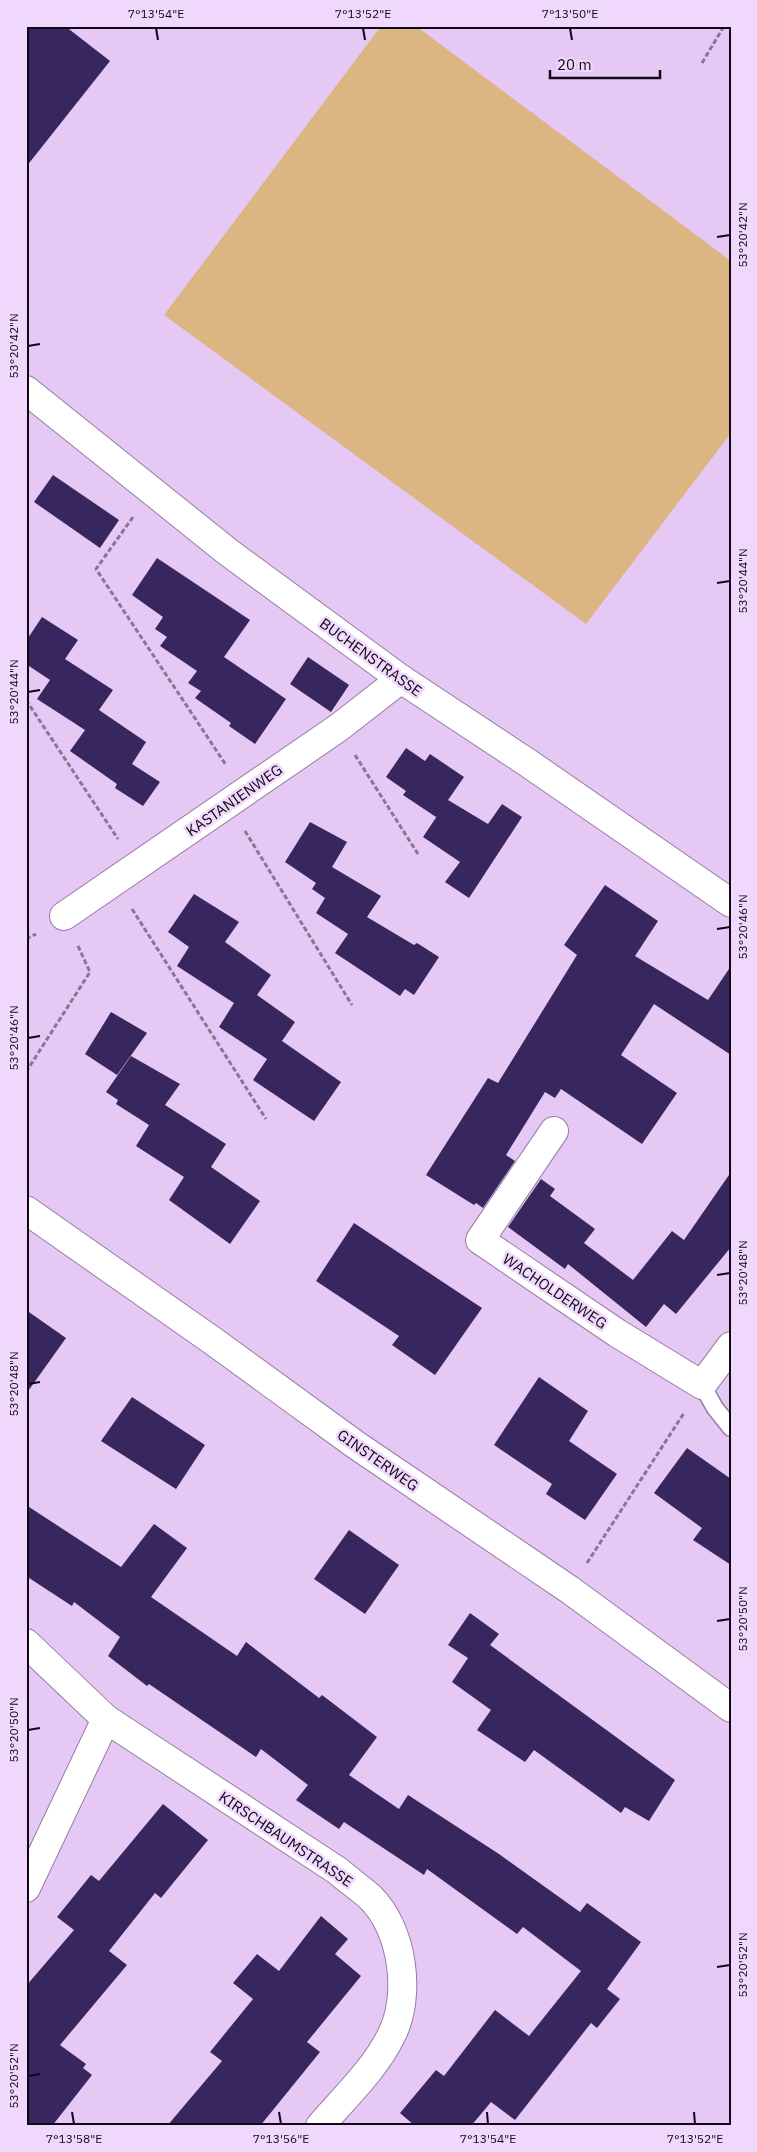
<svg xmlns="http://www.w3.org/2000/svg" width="757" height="2152" font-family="'IBM Plex Sans',sans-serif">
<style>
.green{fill:#dbb582}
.building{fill:#38265f}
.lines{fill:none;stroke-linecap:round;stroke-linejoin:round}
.lane-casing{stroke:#977ca4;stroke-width:19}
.street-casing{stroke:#977ca4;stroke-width:30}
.path{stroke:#8a7594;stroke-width:3;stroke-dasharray:5 2.5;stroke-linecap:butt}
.lane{stroke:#fff;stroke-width:16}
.street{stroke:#fff;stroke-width:28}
.ticks{fill:none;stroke:#110716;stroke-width:2}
.labels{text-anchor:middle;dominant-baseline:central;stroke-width:5;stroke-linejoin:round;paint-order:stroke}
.street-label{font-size:15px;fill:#110716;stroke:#efd8fb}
.neatline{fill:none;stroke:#110716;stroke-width:2}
.ticks-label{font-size:12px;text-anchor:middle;fill:#110716}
</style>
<rect width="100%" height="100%" fill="#e6c8f4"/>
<polygon class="green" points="381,26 416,26 731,261 731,433 586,624 164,315"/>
<g class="building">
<polygon points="26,26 65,26 110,61 26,167"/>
<polygon points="53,475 119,520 100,548 34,502"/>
<polygon points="157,558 250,620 224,657 286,699 255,744 229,726 231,723 195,698 201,691 188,683 197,671 160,646 167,637 155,629 163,617 132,595"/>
<polygon points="42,617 78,640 65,659 113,690 99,710 146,742 132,764 160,782 143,806 115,788 117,784 70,751 85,730 37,699 50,680 26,664 26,641"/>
<polygon points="308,657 349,685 331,712 290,684"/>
<polygon points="406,748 425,761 430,754 464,777 448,800 488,824 502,804 522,817 469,898 445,882 460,862 423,837 437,816 436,817 403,795 406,791 386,777"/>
<polygon points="310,822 347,842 332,867 381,896 367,917 414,945 417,943 439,957 414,995 405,989 400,996 335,953 348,934 316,913 325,898 312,889 316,883 285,862"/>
<polygon points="605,885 658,921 635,956 708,1000 731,966 731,1055 654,1004 621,1055 677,1093 642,1144 561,1089 555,1098 545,1092 506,1155 515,1161 483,1208 476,1203 474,1205 426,1175 488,1078 498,1083 577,955 564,945"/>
<polygon points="194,894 239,922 225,942 271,975 257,995 295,1022 282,1041 341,1082 314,1121 253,1080 267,1059 219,1027 234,1003 177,966 189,947 168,932"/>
<polygon points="111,1012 147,1033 117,1075 85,1054"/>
<polygon points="131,1056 180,1084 165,1105 226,1144 211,1167 260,1201 230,1244 169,1200 184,1177 136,1146 149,1125 116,1104 118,1100 106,1092"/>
<polygon points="731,1172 731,1247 676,1314 664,1304 646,1327 568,1264 565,1269 508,1227 541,1179 555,1189 550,1196 595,1229 584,1243 633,1280 672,1231 684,1240"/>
<polygon points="354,1223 482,1308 435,1375 392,1345 399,1336 316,1281"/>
<polygon points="26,1310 66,1338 26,1394"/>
<polygon points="539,1377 588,1411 569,1441 617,1474 585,1520 546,1494 552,1484 494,1445"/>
<polygon points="132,1397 205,1445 176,1489 101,1441"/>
<polygon points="687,1448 731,1479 731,1565 693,1540 702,1528 654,1493"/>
<polygon points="26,1505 121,1567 154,1524 187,1548 151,1597 237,1656 246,1642 319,1698 322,1695 377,1737 349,1775 399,1809 408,1795 499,1854 580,1912 587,1903 641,1942 607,1989 620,1999 597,2028 591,2023 515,2120 491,2102 471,2126 415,2126 400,2113 436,2070 444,2076 495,2010 529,2036 581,1971 523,1927 517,1934 427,1869 424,1875 344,1822 339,1829 296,1800 308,1785 261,1749 256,1757 149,1684 147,1686 108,1656 120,1637 74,1602 72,1606 26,1576"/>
<polygon points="349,1530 399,1565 365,1614 314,1579"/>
<polygon points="470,1613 499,1634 490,1645 675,1780 649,1821 625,1807 621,1813 534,1750 525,1762 477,1730 491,1710 452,1682 468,1658 448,1645"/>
<polygon points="163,1804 208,1840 161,1898 155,1893 109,1951 127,1965 60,2045 86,2064 83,2068 92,2075 52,2126 26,2126 26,1986 74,1930 57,1917 91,1875 99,1881"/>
<polygon points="321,1916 348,1939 335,1954 361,1976 307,2042 320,2052 260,2126 167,2126 222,2061 210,2052 253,1999 233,1983 257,1954 279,1971"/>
</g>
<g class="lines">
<defs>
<polyline id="lane" points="702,1385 715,1408 731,1428"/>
<g id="street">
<polyline points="26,390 228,552 401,679 528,763 731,903"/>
<polyline points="64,916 338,728 401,679"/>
<polyline points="554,1131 480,1240 617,1333 702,1385 731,1346"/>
<polyline points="26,1210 213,1341 356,1445 570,1590 731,1708"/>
<path d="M 26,1643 L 106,1719 L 338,1871 C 348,1880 360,1888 370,1897 C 403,1929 412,1996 391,2036 C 375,2069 344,2098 320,2126"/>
<polyline points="26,1888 106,1719"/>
</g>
</defs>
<use href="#lane" class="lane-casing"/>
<use href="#street" class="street-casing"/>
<g class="path">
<polyline points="702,63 724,26"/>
<polyline points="133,517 96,569 226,765"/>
<polyline points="26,700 118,839"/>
<polyline points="355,755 418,854"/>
<polyline points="245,831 352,1005"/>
<polyline points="132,909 266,1119"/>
<polyline points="26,939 36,934"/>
<polyline points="26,1072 90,972 78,946"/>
<polyline points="587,1563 684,1413"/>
</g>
<use href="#lane" class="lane"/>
<use href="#street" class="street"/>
</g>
<path class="ticks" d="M 156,28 L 158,40M 363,28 L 365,40M 570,28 L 572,40M 717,237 L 730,235M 28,346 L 40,344M 717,583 L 730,581M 28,692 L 40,690M 717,929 L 730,927M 28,1038 L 40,1036M 717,1275 L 730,1273M 28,1384 L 40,1382M 717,1621 L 730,1619M 28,1730 L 40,1728M 717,1967 L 730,1965M 28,2076 L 40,2074M 72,2112 L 74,2124M 279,2112 L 281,2124M 487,2112 L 488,2124M 694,2112 L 695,2124"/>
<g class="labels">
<g class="street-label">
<text transform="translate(371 657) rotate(36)">BUCHENSTRASSE</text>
<text transform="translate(234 800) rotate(-35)">KASTANIENWEG</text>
<text transform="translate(555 1291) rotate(34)">WACHOLDERWEG</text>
<text transform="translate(378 1460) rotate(35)">GINSTERWEG</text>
<text transform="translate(286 1839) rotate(34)">KIRSCHBAUMSTRASSE</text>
</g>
</g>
<rect width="757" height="2152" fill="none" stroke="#efd8fb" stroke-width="55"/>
<path d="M550 70v8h110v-8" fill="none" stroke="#110716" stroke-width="2.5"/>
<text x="557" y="70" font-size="15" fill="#110716" stroke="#efd8fb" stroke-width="4" paint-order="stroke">20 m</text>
<rect x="28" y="28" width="702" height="2096" class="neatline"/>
<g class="ticks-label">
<text x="156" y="18">7°13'54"E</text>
<text x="363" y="18">7°13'52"E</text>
<text x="570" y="18">7°13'50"E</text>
<text transform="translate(743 235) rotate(-90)" y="4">53°20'42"N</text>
<text transform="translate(14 346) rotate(-90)" y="4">53°20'42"N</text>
<text transform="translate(743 581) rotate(-90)" y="4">53°20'44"N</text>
<text transform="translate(14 692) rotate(-90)" y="4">53°20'44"N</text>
<text transform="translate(743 927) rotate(-90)" y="4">53°20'46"N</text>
<text transform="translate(14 1038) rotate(-90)" y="4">53°20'46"N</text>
<text transform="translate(743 1273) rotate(-90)" y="4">53°20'48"N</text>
<text transform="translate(14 1384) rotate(-90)" y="4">53°20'48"N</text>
<text transform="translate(743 1619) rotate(-90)" y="4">53°20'50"N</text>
<text transform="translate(14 1730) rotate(-90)" y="4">53°20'50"N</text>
<text transform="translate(743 1965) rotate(-90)" y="4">53°20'52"N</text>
<text transform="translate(14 2076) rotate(-90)" y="4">53°20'52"N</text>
<text x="74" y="2143">7°13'58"E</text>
<text x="281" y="2143">7°13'56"E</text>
<text x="488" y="2143">7°13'54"E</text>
<text x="695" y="2143">7°13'52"E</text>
</g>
</svg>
